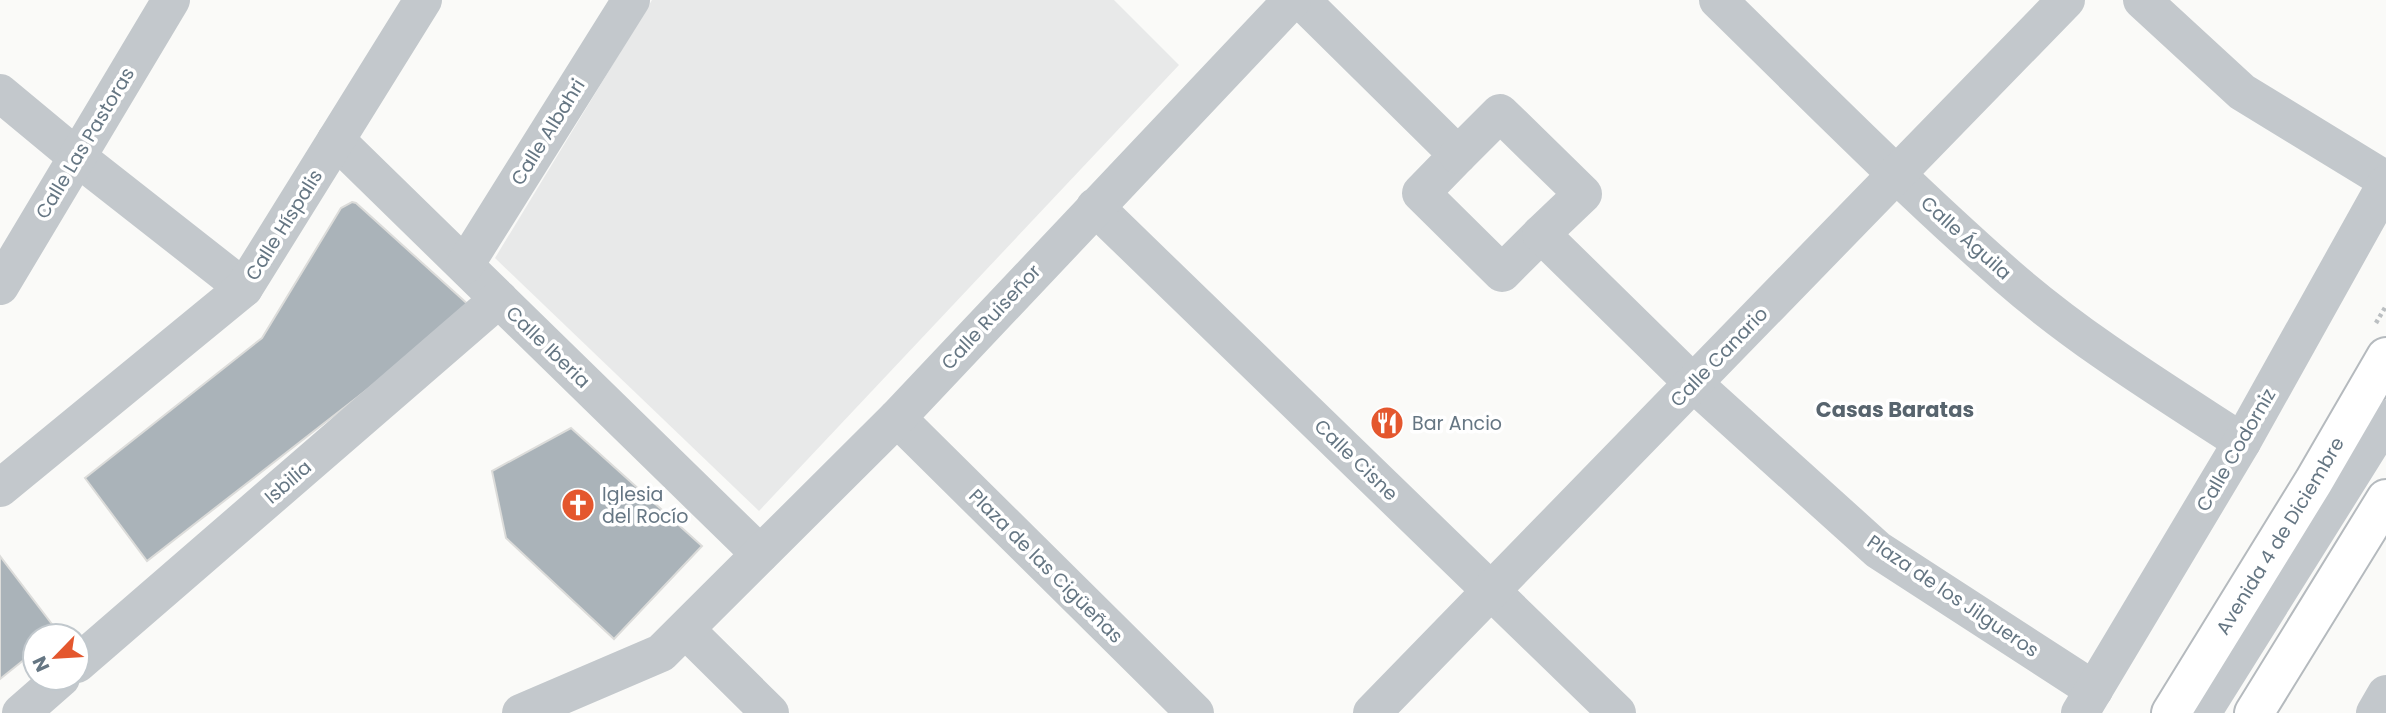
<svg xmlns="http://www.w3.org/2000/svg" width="2386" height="713" font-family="Poppins,sans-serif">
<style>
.built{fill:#e8e9e9}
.building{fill:#aab3b9;stroke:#dcdcda;stroke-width:2}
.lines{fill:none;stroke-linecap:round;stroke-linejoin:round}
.major-casing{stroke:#b5babe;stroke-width:42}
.path{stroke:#bbbfc2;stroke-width:4.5;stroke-dasharray:3.5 3.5;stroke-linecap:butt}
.minor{stroke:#c3c8cc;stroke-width:38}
.major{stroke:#fff;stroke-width:38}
.labels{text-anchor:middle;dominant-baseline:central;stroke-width:7;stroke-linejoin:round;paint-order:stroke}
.street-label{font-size:19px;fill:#657683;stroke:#fff}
.poi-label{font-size:19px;fill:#657683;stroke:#fff;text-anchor:start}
.neighbourhood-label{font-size:21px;font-weight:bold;fill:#57646e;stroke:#fff}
</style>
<rect width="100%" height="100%" fill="#fafaf8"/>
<polygon class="built" points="652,0 1114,0 1179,65 759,511 495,258"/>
<g class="building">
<polygon points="352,202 356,203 472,308 147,561 85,478 262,338 341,208"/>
<polygon points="571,428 702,546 614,639 506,538 492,471"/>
<polygon points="0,556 58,632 53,636 35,636 35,651 0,679"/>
</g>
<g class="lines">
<defs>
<g id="major">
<path id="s1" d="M 2171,713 L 2314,481 L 2386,357"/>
<polyline points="2254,713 2386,499"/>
</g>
</defs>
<use href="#major" class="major-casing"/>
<polyline class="path" points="2376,323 2386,306"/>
<g class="minor">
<polyline points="1301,0 1458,155 1421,193 1502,273 1541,234"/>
<path d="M 1718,0 C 1813,93 1907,188 2007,276 C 2079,339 2162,390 2242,442"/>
<polyline points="2142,0 2242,92 2386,180"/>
<polyline points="0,93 77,157 244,288"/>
<polyline points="336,140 760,554"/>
<polyline points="1458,155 1500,113 1583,194 1541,234 1693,383 1878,550 2094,690"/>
<polyline points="1095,207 1617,713"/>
<polyline points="465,265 631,0"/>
<polyline points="0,286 171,0"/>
<polyline points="897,418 1195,713"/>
<polyline points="0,488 244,288 423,0"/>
<polyline points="686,630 770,713"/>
<polyline points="77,664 499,299"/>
<polyline points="21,713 61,678"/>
<polyline points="521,713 661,653 897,418 1292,0"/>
<polyline points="1372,713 2066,0"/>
<polyline points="2080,713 2242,442 2386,184"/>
<polyline points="2202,713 2386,419"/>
<polyline points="2375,713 2386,694"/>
</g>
<use href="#major" class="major"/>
</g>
<defs>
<symbol id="restaurant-disc" viewBox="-11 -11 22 22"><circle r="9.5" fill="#e4572e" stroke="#fff"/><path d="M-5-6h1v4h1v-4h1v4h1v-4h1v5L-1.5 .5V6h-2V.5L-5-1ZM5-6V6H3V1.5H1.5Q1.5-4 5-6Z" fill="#fff"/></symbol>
<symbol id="church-disc" viewBox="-11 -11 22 22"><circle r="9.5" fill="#e4572e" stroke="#fff"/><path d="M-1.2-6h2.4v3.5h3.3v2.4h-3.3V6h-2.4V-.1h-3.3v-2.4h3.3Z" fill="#fff"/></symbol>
</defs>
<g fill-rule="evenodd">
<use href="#restaurant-disc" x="1368" y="404" width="38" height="38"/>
<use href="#church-disc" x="559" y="486" width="38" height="38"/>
</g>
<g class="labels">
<g class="street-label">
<text transform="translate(548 132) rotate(-58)">Calle Albahri</text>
<text transform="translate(85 143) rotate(-59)">Calle Las Pastoras</text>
<text transform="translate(284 225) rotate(-58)">Calle Híspalis</text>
<text transform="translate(1966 238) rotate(42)">Calle Águila</text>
<text transform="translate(991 317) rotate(-47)">Calle Ruiseñor</text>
<text transform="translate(548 347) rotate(44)">Calle Iberia</text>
<text transform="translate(1719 357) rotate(-46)">Calle Canario</text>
<text transform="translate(2236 450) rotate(-60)">Calle Codorniz</text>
<text transform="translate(1356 460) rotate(44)">Calle Cisne</text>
<text transform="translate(288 482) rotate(-41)">Isbilia</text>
<text stroke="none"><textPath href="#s1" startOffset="208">Avenida 4 de Diciembre</textPath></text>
<text transform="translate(1046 566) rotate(45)">Plaza de las Cigüeñas</text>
<text transform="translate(1953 596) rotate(34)">Plaza de los Jilgueros</text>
</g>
<g class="poi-label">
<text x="1412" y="423">Bar Ancio</text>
<text x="602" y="494">Iglesia<tspan x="602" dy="22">del Rocío</tspan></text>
</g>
<g class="neighbourhood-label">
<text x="1895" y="409">Casas Baratas</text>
</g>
</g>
<g transform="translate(56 657) rotate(245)"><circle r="33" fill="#ffffff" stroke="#c1c8cd" stroke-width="2"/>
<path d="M0-5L12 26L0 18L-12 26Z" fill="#e4572e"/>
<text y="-10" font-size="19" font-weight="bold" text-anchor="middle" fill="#657683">N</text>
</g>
</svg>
